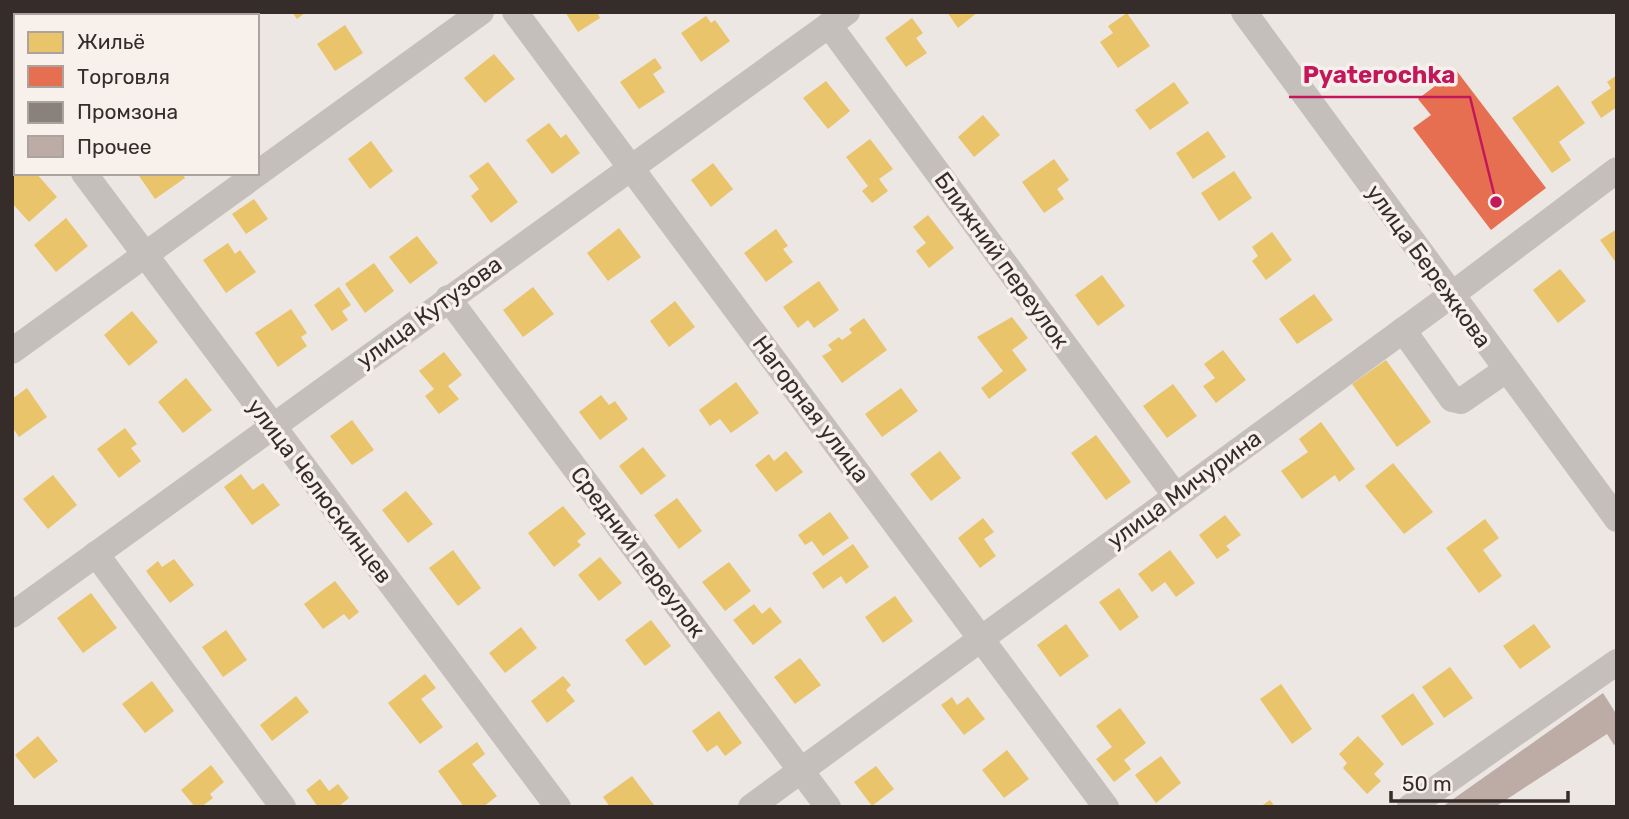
<svg xmlns="http://www.w3.org/2000/svg" width="1629" height="819" font-family="Rubik,sans-serif">
<style>
.homes{fill:#e9c46a}
.shops{fill:#e76f51}
.industry{fill:#8a817c}
.building{fill:#bdaba6}
.lines{fill:none;stroke-linecap:round;stroke-linejoin:round}
.minor{stroke:#c5bfbc;stroke-width:26}
.labels{text-anchor:middle;dominant-baseline:central;stroke-width:7;stroke-linejoin:round;paint-order:stroke}
.street-label{font-size:23px;fill:#362d2a;stroke:#f8f1eb}
.leader{fill:none;stroke:#c2185b;stroke-width:2.5}
.callout-dot{fill:#c2185b;stroke:#f8f1eb;stroke-width:2.5}
.callout-label{font-size:24px;text-anchor:middle;font-weight:bold;fill:#c2185b;stroke:#f8f1eb;stroke-width:7;stroke-linejoin:round;paint-order:stroke}
</style>
<rect width="100%" height="100%" fill="#ece7e3"/>
<g class="homes">
<polygon points="292,12 306,12 297,19"/>
<polygon points="565,12 597,12 600,18 578,32"/>
<polygon points="947,12 978,12 958,28"/>
<polygon points="1127,13 1150,46 1118,68 1100,42 1113,33 1108,26"/>
<polygon points="706,16 711,23 715,20 730,41 701,62 681,33"/>
<polygon points="912,18 923,33 916,38 927,53 906,67 885,38"/>
<polygon points="345,25 363,53 335,71 317,44"/>
<polygon points="494,54 515,79 485,103 464,78"/>
<polygon points="655,58 662,68 653,74 665,92 639,109 620,82"/>
<polygon points="1617,75 1617,107 1601,118 1591,102 1611,88 1607,82"/>
<polygon points="826,81 850,111 828,129 803,98"/>
<polygon points="1174,82 1189,103 1150,130 1135,110"/>
<polygon points="1558,85 1585,123 1559,142 1571,160 1552,173 1512,118"/>
<polygon points="983,115 1000,135 974,157 958,137"/>
<polygon points="549,123 561,138 566,134 580,153 552,174 526,140"/>
<polygon points="1208,131 1226,157 1193,179 1176,153"/>
<polygon points="870,139 893,169 879,179 888,191 872,203 862,191 868,186 846,157"/>
<polygon points="371,141 393,171 370,189 348,159"/>
<polygon points="1054,159 1069,180 1057,189 1064,199 1044,213 1022,182"/>
<polygon points="488,162 518,202 491,223 471,196 479,189 469,176"/>
<polygon points="713,163 733,189 711,207 691,180"/>
<polygon points="16,170 16,173 36,173 57,197 29,222 12,203 12,173"/>
<polygon points="1234,171 1252,198 1219,221 1201,193"/>
<polygon points="137,173 182,173 185,178 155,199"/>
<polygon points="254,199 268,219 246,234 232,214"/>
<polygon points="928,215 954,248 929,268 916,251 926,243 913,227"/>
<polygon points="66,218 88,246 56,272 34,245"/>
<polygon points="619,228 641,257 608,281 587,253"/>
<polygon points="776,229 788,246 783,249 793,262 766,282 744,253"/>
<polygon points="1617,229 1617,264 1600,240"/>
<polygon points="1272,232 1292,260 1266,280 1252,261 1258,256 1252,247"/>
<polygon points="417,236 438,263 410,284 389,257"/>
<polygon points="228,243 235,254 240,250 256,272 226,293 203,260"/>
<polygon points="374,263 394,291 365,313 345,284"/>
<polygon points="1560,269 1586,301 1558,323 1533,290"/>
<polygon points="1102,275 1125,306 1098,326 1075,295"/>
<polygon points="819,281 839,310 814,328 808,320 798,328 783,307"/>
<polygon points="339,287 351,305 342,311 348,320 332,331 314,305"/>
<polygon points="533,287 554,314 523,337 503,310"/>
<polygon points="1314,294 1333,320 1297,344 1279,319"/>
<polygon points="675,301 695,327 669,347 650,321"/>
<polygon points="291,309 307,333 301,337 307,346 278,367 255,333"/>
<polygon points="132,311 158,342 129,366 104,335"/>
<polygon points="1012,317 1028,338 1012,350 1027,370 989,399 981,388 1003,371 977,337"/>
<polygon points="864,318 887,350 842,383 822,356 832,350 828,345 839,337 842,340 852,333 849,329"/>
<polygon points="1223,350 1246,380 1216,403 1203,386 1215,378 1204,364"/>
<polygon points="444,352 462,375 448,386 459,399 439,414 425,396 434,389 419,371"/>
<polygon points="1386,360 1431,422 1397,447 1352,384"/>
<polygon points="186,378 212,410 183,433 158,402"/>
<polygon points="736,382 759,413 731,433 720,419 710,426 699,410"/>
<polygon points="1173,384 1197,416 1167,438 1143,406"/>
<polygon points="27,388 47,417 19,437 12,427 12,399"/>
<polygon points="901,388 918,411 882,437 865,414"/>
<polygon points="601,395 609,405 615,401 628,419 600,440 579,412"/>
<polygon points="352,420 374,450 352,465 330,436"/>
<polygon points="1321,422 1355,469 1339,482 1335,475 1302,499 1281,471 1308,452 1299,439"/>
<polygon points="125,428 137,444 131,448 141,461 119,478 97,449"/>
<polygon points="1096,435 1131,482 1106,500 1071,453"/>
<polygon points="643,447 666,476 641,495 619,466"/>
<polygon points="786,451 803,472 776,492 755,465 769,454 774,461"/>
<polygon points="940,451 961,478 931,501 910,474"/>
<polygon points="1393,463 1433,512 1404,534 1365,486"/>
<polygon points="241,474 253,490 263,483 280,505 252,525 224,487"/>
<polygon points="53,475 77,505 48,529 23,499"/>
<polygon points="406,491 433,524 408,543 382,510"/>
<polygon points="677,498 702,531 679,549 654,515"/>
<polygon points="563,506 586,534 577,541 581,545 554,567 528,533"/>
<polygon points="830,512 849,538 823,556 812,541 805,545 798,535"/>
<polygon points="1225,515 1241,535 1226,546 1230,550 1217,559 1199,535"/>
<polygon points="983,518 994,532 984,539 996,556 980,568 958,538"/>
<polygon points="1485,519 1499,538 1483,550 1502,576 1479,593 1446,548"/>
<polygon points="853,544 869,567 846,584 841,576 823,589 812,573"/>
<polygon points="453,550 481,588 458,606 429,568"/>
<polygon points="1170,550 1195,583 1176,597 1165,582 1152,592 1138,574"/>
<polygon points="600,557 622,583 599,601 578,575"/>
<polygon points="174,559 194,585 170,603 146,571 158,561 162,567"/>
<polygon points="729,562 751,591 725,611 702,582"/>
<polygon points="335,581 359,612 349,620 344,614 323,629 304,604"/>
<polygon points="1119,588 1139,617 1120,631 1099,602"/>
<polygon points="91,593 117,628 83,653 57,618"/>
<polygon points="895,596 913,621 883,643 865,617"/>
<polygon points="754,604 762,614 770,607 782,622 753,645 733,620"/>
<polygon points="651,620 671,646 645,666 625,640"/>
<polygon points="1066,624 1089,656 1060,677 1037,645"/>
<polygon points="1534,624 1551,647 1520,669 1503,646"/>
<polygon points="521,627 537,648 505,673 489,653"/>
<polygon points="226,630 247,660 223,677 202,647"/>
<polygon points="800,658 821,685 795,704 774,677"/>
<polygon points="1450,667 1473,698 1444,718 1422,687"/>
<polygon points="425,674 436,688 421,699 443,727 420,744 388,703"/>
<polygon points="563,676 571,685 566,690 575,701 547,723 531,701"/>
<polygon points="152,681 174,711 145,733 122,704"/>
<polygon points="1281,684 1312,729 1292,744 1260,699"/>
<polygon points="1413,693 1434,724 1402,746 1381,716"/>
<polygon points="296,696 309,712 272,741 260,725"/>
<polygon points="952,697 957,705 968,697 985,719 964,735 941,705"/>
<polygon points="1120,708 1146,743 1124,760 1131,769 1114,782 1096,759 1112,747 1096,726"/>
<polygon points="719,711 742,743 725,756 717,745 707,752 692,731"/>
<polygon points="38,736 58,761 34,779 15,755"/>
<polygon points="1358,736 1384,764 1374,774 1381,781 1367,794 1343,768 1347,763 1339,754"/>
<polygon points="477,742 485,754 472,764 497,796 483,807 464,807 438,771"/>
<polygon points="1007,750 1029,779 1004,798 982,770"/>
<polygon points="1161,756 1181,783 1156,803 1135,775"/>
<polygon points="211,765 224,782 210,794 213,798 201,807 195,807 181,790"/>
<polygon points="876,766 894,789 872,806 854,782"/>
<polygon points="632,776 654,805 610,807 603,797"/>
<polygon points="320,779 329,791 338,784 349,798 338,807 318,807 306,790"/>
<polygon points="1270,800 1275,807 1260,807"/>
</g>
<polygon class="shops" points="1456,70 1546,188 1491,230 1413,128 1431,115 1418,99"/>
<polygon class="industry" points="12,12 47,12 42,16 16,16 14,37"/>
<polygon class="building" points="1603,693 1617,715 1617,743 1614,745 1607,734 1495,807 1442,807"/>
<g class="lines">
<g class="minor">
<polyline points="515,12 1106,807"/>
<polyline points="1244,12 1617,519"/>
<polyline points="146,16 151,12"/>
<polyline points="829,25 1175,495"/>
<polyline points="12,75 16,80"/>
<polyline points="12,117 16,114"/>
<polyline points="84,173 558,807"/>
<polyline points="448,298 828,807"/>
<polyline points="1403,330 1452,399 1461,401 1506,370"/>
<polyline points="12,351 481,12"/>
<polyline points="96,554 283,807"/>
<polyline points="12,615 847,12"/>
<polyline points="751,807 1450,296 1617,170"/>
<polyline points="1410,807 1617,662"/>
</g>
</g>
<g class="labels">
<g class="street-label">
<text transform="translate(1002 260) rotate(54)">Ближний переулок</text>
<text transform="translate(1429 266) rotate(54)">улица Бережкова</text>
<text transform="translate(429 312) rotate(-36)">улица Кутузова</text>
<text transform="translate(811 409) rotate(53)">Нагорная улица</text>
<text transform="translate(1184 489) rotate(-36)">улица Мичурина</text>
<text transform="translate(320 491) rotate(53)">улица Челюскинцев</text>
<text transform="translate(638 552) rotate(53)">Средний переулок</text>
</g>
</g>
<path class="leader" d="M1496 202L1470 97H1289"/>
<circle class="callout-dot" cx="1496" cy="202" r="7"/>
<g class="callout-label">
<text x="1379" y="83">Pyaterochka</text>
</g>
<rect width="1629" height="819" fill="none" stroke="#362d2a" stroke-width="28"/>
<rect x="14" y="14" width="245" height="161" fill="#f8f1eb" stroke="#aaa39e" stroke-width="2"/>
<rect x="28" y="32" width="35" height="21" fill="#e9c46a" stroke="#aaa39e" stroke-width="2"/>
<text x="77" y="49" font-size="21" fill="#362d2a">Жильё</text>
<rect x="28" y="66" width="35" height="21" fill="#e76f51" stroke="#aaa39e" stroke-width="2"/>
<text x="77" y="84" font-size="21" fill="#362d2a">Торговля</text>
<rect x="28" y="102" width="35" height="21" fill="#8a817c" stroke="#aaa39e" stroke-width="2"/>
<text x="77" y="119" font-size="21" fill="#362d2a">Промзона</text>
<rect x="28" y="136" width="35" height="21" fill="#bdaba6" stroke="#aaa39e" stroke-width="2"/>
<text x="77" y="154" font-size="21" fill="#362d2a">Прочее</text>
<path d="M1391 791v10h177v-10" fill="none" stroke="#362d2a" stroke-width="3.5"/>
<text x="1402" y="791" font-size="21" fill="#362d2a" stroke="#f8f1eb" stroke-width="5" paint-order="stroke">50 m</text>
</svg>
